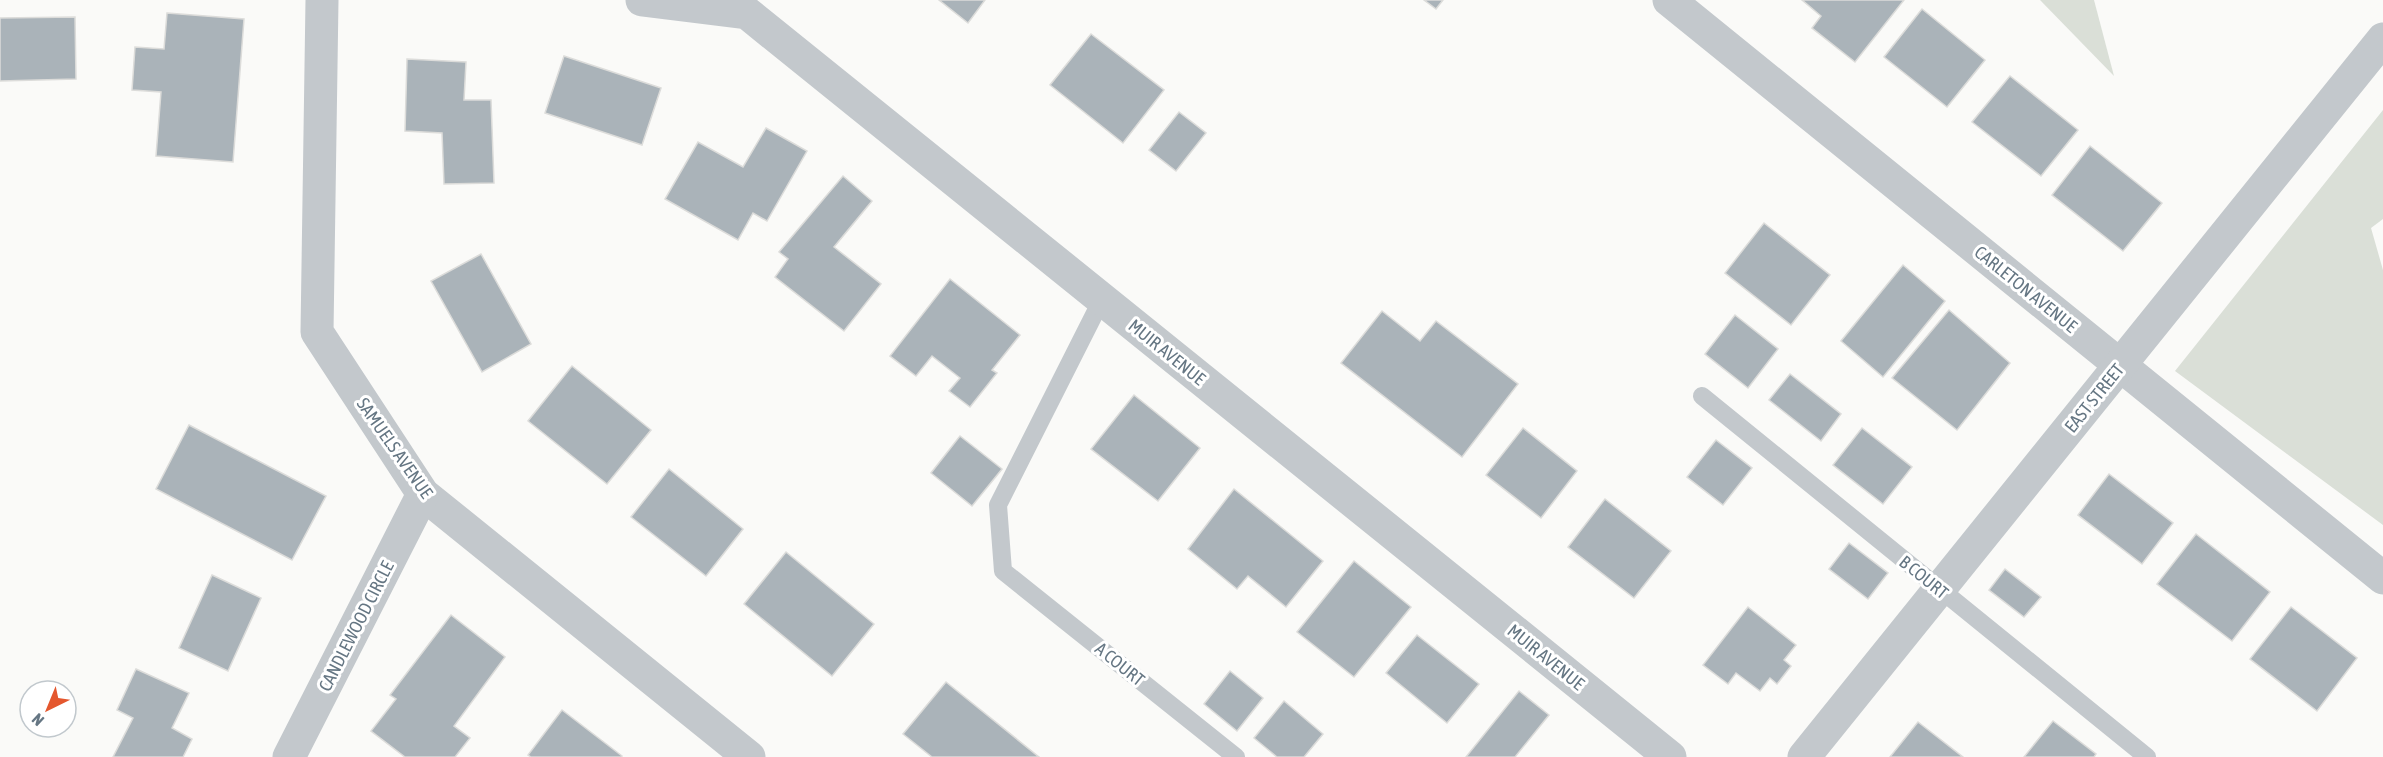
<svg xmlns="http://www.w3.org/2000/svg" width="2383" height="757" font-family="'Asap Condensed',sans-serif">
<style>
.green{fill:#dadfd7}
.building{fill:#aab3b9;stroke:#dcdcda;stroke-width:1.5}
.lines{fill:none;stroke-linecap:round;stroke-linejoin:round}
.lane{stroke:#c3c8cc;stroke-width:18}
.street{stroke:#c3c8cc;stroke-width:33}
.labels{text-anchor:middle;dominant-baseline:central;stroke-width:6;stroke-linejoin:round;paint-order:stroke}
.street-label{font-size:18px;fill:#657683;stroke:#fff}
</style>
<rect width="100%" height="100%" fill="#fafaf8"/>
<g class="green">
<polygon points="2040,0 2094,0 2114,76"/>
<polygon points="2383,110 2383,219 2371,228 2383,270 2383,525 2175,371"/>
</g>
<g class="building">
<polygon points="939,0 985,0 968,23"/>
<polygon points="1424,0 1443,0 1436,9"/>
<polygon points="1802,0 1904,0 1855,62 1812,28 1821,16"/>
<polygon points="1922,9 1985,60 1947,107 1884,57"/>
<polygon points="167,13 244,19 233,162 156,156 161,92 132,90 135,47 164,49"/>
<polygon points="75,17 76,79 0,81 0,18"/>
<polygon points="1091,34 1164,90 1123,143 1050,85"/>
<polygon points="564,56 661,88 642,145 545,113"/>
<polygon points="407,59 466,62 464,100 491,100 494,183 444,184 442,133 405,131"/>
<polygon points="2010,76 2078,130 2041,176 1972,122"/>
<polygon points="1179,112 1206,133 1176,171 1149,150"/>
<polygon points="766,128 807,151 767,221 753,213 738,240 665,199 698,142 743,167"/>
<polygon points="2090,146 2162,203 2123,251 2052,195"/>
<polygon points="843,176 872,201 834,247 881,284 844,331 775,277 788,259 779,252"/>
<polygon points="1764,223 1830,275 1791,325 1725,273"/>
<polygon points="481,254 531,344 482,372 431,281"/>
<polygon points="1903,265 1945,301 1883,377 1841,341"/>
<polygon points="950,279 1020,335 992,370 997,373 970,407 949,391 960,378 932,356 916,376 890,356"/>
<polygon points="1949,310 2010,363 1957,430 1892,378"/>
<polygon points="1382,311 1420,341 1436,321 1518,384 1462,457 1341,363"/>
<polygon points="1735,315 1778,349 1748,388 1705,354"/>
<polygon points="572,366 651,430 607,484 528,421"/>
<polygon points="1790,374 1841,414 1821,441 1769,400"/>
<polygon points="1134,395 1200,448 1158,501 1091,449"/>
<polygon points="189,425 326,496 292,560 156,489"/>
<polygon points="1523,428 1577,471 1541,518 1486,475"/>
<polygon points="1862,428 1912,467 1883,504 1833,465"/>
<polygon points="960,436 1002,469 972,506 931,473"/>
<polygon points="1716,440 1752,468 1723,505 1687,477"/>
<polygon points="669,469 743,529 706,576 631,517"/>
<polygon points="2109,474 2173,523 2142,564 2078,515"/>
<polygon points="1234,489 1323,561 1286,607 1248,576 1237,589 1188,549"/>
<polygon points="1605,499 1671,551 1634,598 1568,547"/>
<polygon points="2196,534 2270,592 2232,641 2157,584"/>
<polygon points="1849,543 1888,573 1868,599 1829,569"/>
<polygon points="786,552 874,624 832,676 744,604"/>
<polygon points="1354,561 1411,607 1354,677 1297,632"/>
<polygon points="2005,569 2041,597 2024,617 1989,590"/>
<polygon points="212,575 261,598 228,671 179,648"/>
<polygon points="1748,607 1796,645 1784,660 1791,666 1777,684 1770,678 1760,691 1736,673 1728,684 1703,665"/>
<polygon points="2291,607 2357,658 2317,711 2250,659"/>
<polygon points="451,615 505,657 454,726 470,738 455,757 405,757 371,731 396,699 390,695"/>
<polygon points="1417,635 1479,684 1447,723 1386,673"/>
<polygon points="136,669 189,693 172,728 192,739 183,757 113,757 133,718 117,710"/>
<polygon points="1230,671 1263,698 1237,731 1204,704"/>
<polygon points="946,682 1039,757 932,757 903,734"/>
<polygon points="1519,691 1549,715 1515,757 1466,757"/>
<polygon points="1284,701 1323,734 1304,757 1277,757 1254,738"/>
<polygon points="562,710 622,756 621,757 531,757 528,755"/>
<polygon points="2053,721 2096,754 2094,757 2024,757"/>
<polygon points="1918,722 1963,757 1890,757"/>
</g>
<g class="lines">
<g class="lane">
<polyline points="1102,299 998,505 1003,571 1236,757"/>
<polyline points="1702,396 2147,757"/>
</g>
<g class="street">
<polyline points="322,0 317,332 423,494 749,757"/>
<polyline points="642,0 747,13 1670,757"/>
<polyline points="1669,0 2383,578"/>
<polyline points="289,757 423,494"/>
<polyline points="1804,757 2383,39"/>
</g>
</g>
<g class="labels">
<g class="street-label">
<text transform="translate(2026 289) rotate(39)">CARLETON AVENUE</text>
<text transform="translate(1167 352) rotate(39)">MUIR AVENUE</text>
<text transform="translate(2094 398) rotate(-51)">EAST STREET</text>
<text transform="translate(395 448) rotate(55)">SAMUELS AVENUE</text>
<text transform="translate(1924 577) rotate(39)">B COURT</text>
<text transform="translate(356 626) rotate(-63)">CANDLEWOOD CIRCLE</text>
<text transform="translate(1546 657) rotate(39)">MUIR AVENUE</text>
<text transform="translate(1120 664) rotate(39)">A COURT</text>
</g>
</g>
<g transform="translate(48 709) rotate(223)"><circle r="28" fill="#ffffff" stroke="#c1c8cd" stroke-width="1.5"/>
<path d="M0-4.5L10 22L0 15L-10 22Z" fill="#e4572e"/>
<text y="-9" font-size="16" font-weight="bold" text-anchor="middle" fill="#657683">N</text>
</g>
</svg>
